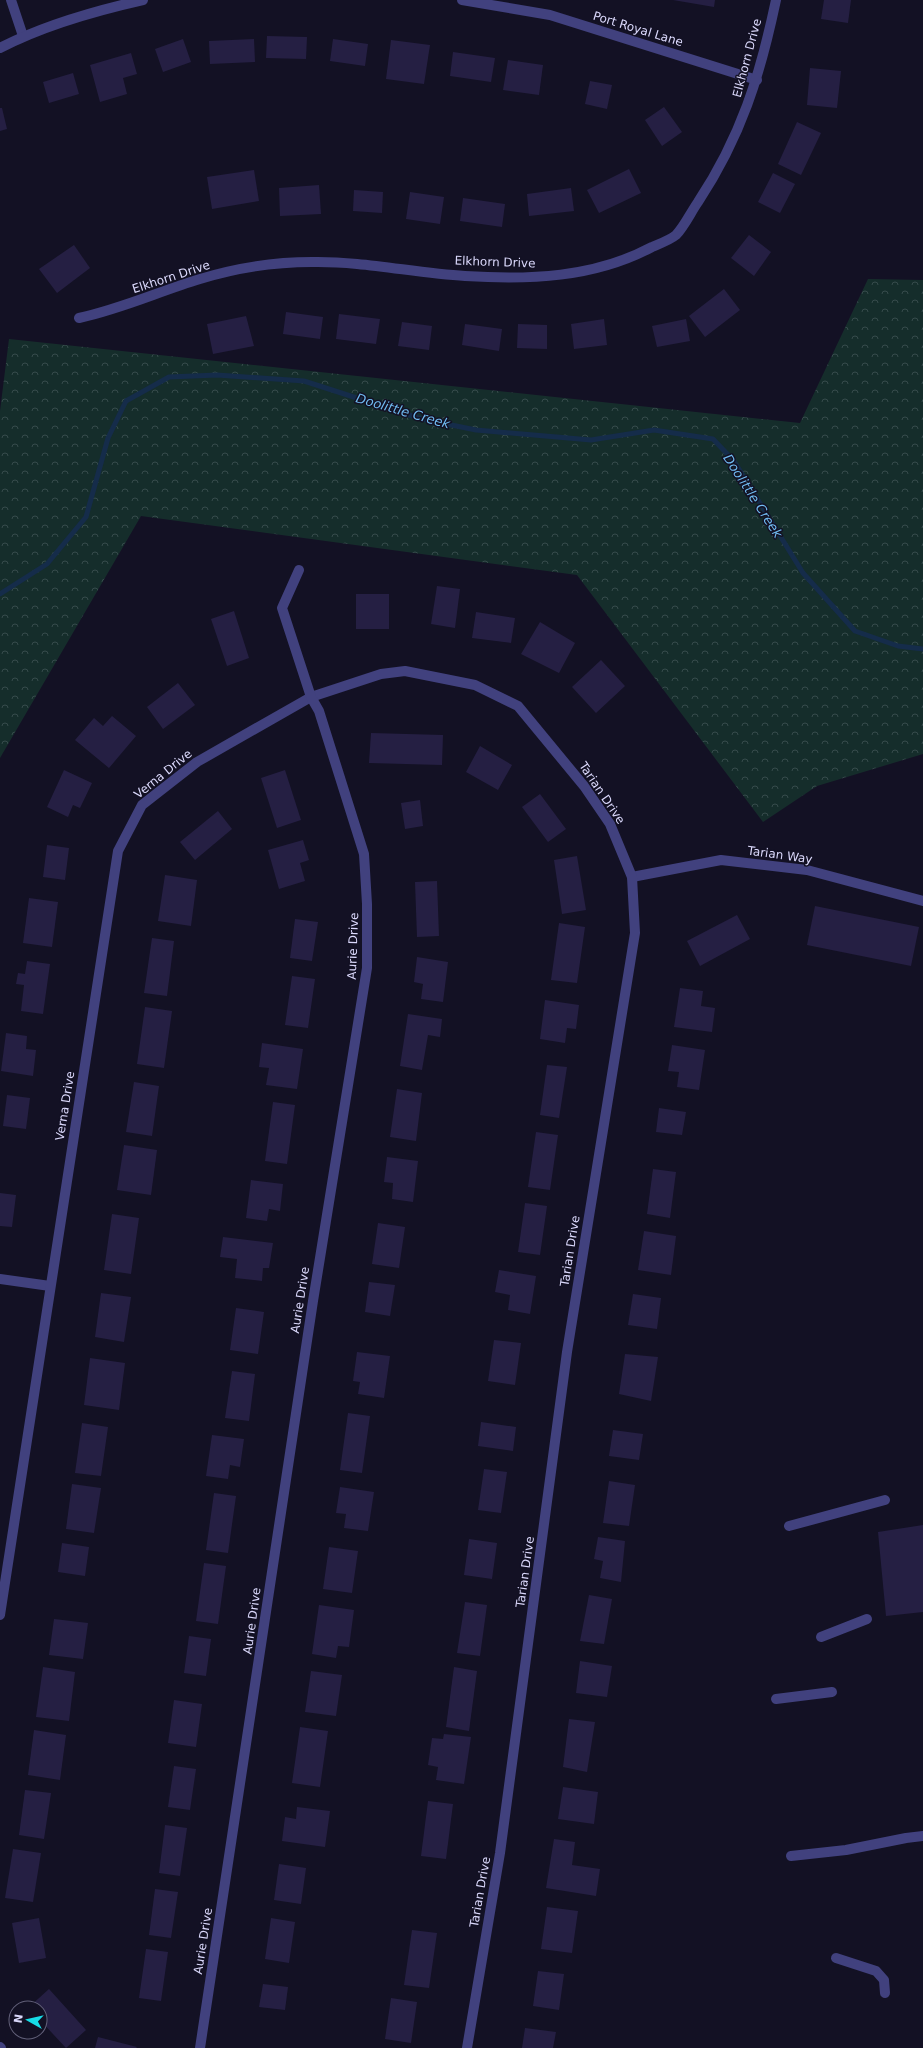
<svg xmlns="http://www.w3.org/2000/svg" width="923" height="2048" font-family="'DejaVu Sans',sans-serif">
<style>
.forest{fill:url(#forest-crowns)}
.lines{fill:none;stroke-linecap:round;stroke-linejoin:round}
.stream{stroke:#152c4a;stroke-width:5}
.building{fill:#251f43}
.minor{stroke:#41417e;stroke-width:10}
.labels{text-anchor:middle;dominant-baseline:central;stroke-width:3;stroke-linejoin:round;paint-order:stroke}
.street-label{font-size:12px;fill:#dad8fb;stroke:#131124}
.water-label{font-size:13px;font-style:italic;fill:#70bbf1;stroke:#131124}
</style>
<defs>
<pattern id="forest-crowns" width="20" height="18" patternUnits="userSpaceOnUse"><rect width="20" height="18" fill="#152d2b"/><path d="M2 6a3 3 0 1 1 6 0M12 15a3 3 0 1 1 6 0" fill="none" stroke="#364b4b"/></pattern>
</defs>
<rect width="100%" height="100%" fill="#131124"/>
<polygon class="forest" points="868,279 923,280 923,754 817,786 763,822 577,575 141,516 0,758 0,411 9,339 800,423"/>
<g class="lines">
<polyline class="stream" points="0,594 47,564 86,517 108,438 126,401 169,377 217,375 304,381 422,419 476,430 591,440 654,430 713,439 734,461 803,573 855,631 898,646 923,649"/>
</g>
<g class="building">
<polygon points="673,0 715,0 714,7"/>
<polygon points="824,0 851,0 848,23 821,19"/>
<polygon points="267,36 307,37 306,59 266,58"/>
<polygon points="183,39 191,62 163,72 155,49"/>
<polygon points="254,39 255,62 210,64 209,41"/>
<polygon points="333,39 368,44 365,66 330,61"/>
<polygon points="391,40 430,45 424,84 386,79"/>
<polygon points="453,52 495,58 491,82 450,76"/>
<polygon points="131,53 137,74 123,78 127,94 100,102 90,65"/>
<polygon points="508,60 543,65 539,95 503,90"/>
<polygon points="810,68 841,71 837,108 807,105"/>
<polygon points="73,73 79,94 49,103 43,82"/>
<polygon points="590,81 612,85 607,109 585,104"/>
<polygon points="664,107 682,132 662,146 645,120"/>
<polygon points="0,108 2,108 7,129 0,131"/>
<polygon points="797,122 821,133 801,175 778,164"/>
<polygon points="629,169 641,193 599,213 587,190"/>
<polygon points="254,170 259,201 212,209 207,177"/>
<polygon points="773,173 795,184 780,213 758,202"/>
<polygon points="319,185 321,214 280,216 279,188"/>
<polygon points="571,188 574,211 529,216 527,194"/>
<polygon points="354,190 383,192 382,213 353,211"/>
<polygon points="410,192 444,197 440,224 406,219"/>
<polygon points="463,198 505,204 502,227 460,221"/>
<polygon points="749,235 771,252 754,276 731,258"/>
<polygon points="74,245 90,268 57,293 39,269"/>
<polygon points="724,289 740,310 705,337 689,316"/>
<polygon points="286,312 323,317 320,339 283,334"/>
<polygon points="339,314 380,319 376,344 336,339"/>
<polygon points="246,316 254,346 213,354 207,324"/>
<polygon points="604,319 607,345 574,349 571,324"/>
<polygon points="686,319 690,341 657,347 652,326"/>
<polygon points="402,322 432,326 429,350 398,346"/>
<polygon points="465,324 502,329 499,351 462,345"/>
<polygon points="518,324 547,325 547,349 517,348"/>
<polygon points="437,586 460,589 455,628 431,624"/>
<rect x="356" y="594" width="33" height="35"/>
<polygon points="234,611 249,658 227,666 211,619"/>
<polygon points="476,612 515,618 511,643 472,638"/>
<polygon points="540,622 575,643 559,673 521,654"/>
<polygon points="601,660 625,686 596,713 572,687"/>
<polygon points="178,683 195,705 163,729 147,707"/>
<polygon points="112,716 136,736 109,768 75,740 94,718 103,726"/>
<polygon points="371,733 443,735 442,765 369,763"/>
<polygon points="480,746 512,765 498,790 466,772"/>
<polygon points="64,770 92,783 80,808 73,805 68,817 47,807"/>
<polygon points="285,770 301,820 277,828 261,778"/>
<polygon points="540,794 566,829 548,842 522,807"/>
<polygon points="420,800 423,826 405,829 401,803"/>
<polygon points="218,811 232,829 195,860 180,842"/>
<polygon points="303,840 309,860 300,863 305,881 279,889 268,850"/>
<polygon points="47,845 69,848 65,880 43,877"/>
<polygon points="577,856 586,910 562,914 554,860"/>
<polygon points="165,875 197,880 191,926 158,921"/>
<polygon points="437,881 439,936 417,937 415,882"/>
<polygon points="29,898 58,902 52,947 23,943"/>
<polygon points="815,906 919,927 911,966 807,945"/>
<polygon points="737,915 750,939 700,966 687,941"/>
<polygon points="295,919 318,922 312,961 290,958"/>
<polygon points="559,923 585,927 577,983 551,980"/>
<polygon points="152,938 174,941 167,996 144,993"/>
<polygon points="417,957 448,962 443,1002 421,999 423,984 414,982"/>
<polygon points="27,961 50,964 43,1014 21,1011 24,985 16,984 18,973 25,974"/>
<polygon points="292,976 315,979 308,1028 285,1025"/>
<polygon points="680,988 703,991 701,1006 715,1008 712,1032 674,1027"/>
<polygon points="545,1000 579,1005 576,1029 567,1028 565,1043 540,1039"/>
<polygon points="145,1007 172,1011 164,1068 137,1064"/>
<polygon points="408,1014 442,1019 440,1037 428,1035 422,1070 400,1066"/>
<polygon points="6,1033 27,1036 26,1049 36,1050 33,1076 1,1071"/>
<polygon points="262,1043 303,1049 297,1089 266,1085 269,1068 259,1067"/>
<polygon points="672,1045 705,1050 699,1090 677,1087 679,1072 668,1071"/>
<polygon points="547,1065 567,1067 559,1118 540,1115"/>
<polygon points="134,1082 159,1086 152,1136 126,1132"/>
<polygon points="397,1089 422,1093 416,1141 390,1137"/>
<polygon points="7,1095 30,1098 26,1129 3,1126"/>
<polygon points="273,1102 295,1105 287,1164 265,1161"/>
<polygon points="659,1108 686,1112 682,1135 656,1132"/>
<polygon points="536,1132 558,1135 550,1190 528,1187"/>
<polygon points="124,1145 157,1150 151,1195 117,1190"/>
<polygon points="387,1157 418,1161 413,1202 392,1199 393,1183 384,1182"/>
<polygon points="653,1169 676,1172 670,1218 647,1214"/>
<polygon points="251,1180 283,1184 280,1211 269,1209 267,1221 246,1218"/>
<polygon points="0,1193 16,1195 12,1227 0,1226"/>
<polygon points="525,1203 547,1206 540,1255 518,1252"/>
<polygon points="112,1214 139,1218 131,1274 104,1270"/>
<polygon points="378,1223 405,1227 399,1268 372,1264"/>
<polygon points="644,1231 676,1236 671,1275 638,1270"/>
<polygon points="223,1237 273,1243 269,1268 263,1268 262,1281 235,1278 237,1259 220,1257"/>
<polygon points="499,1270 536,1276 530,1314 508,1310 510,1295 495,1292"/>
<polygon points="369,1282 395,1285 390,1316 365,1312"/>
<polygon points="101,1293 131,1297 124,1342 95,1337"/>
<polygon points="633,1294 661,1298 657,1329 628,1325"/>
<polygon points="236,1308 264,1312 258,1354 230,1350"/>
<polygon points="494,1340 521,1343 515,1385 488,1381"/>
<polygon points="357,1352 390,1356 384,1398 358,1394 360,1382 353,1381"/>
<polygon points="625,1354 658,1357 651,1401 619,1394"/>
<polygon points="90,1358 125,1363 119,1410 84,1405"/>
<polygon points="232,1371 255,1374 249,1421 225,1418"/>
<polygon points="348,1413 370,1416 362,1473 340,1470"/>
<polygon points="481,1422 516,1427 513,1451 478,1446"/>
<polygon points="82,1423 108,1427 101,1476 75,1473"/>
<polygon points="613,1430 643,1434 639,1460 609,1456"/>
<polygon points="212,1435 244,1439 240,1467 230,1465 228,1479 206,1476"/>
<polygon points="484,1469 507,1472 501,1513 478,1510"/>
<polygon points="609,1481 635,1485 629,1526 603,1523"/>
<polygon points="72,1484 101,1488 94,1533 66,1529"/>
<polygon points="340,1487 374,1492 368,1531 344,1528 346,1514 336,1513"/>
<polygon points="214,1493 236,1496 228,1553 206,1550"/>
<polygon points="923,1525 923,1612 886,1616 878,1532"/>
<polygon points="598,1537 625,1541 621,1582 600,1578 603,1561 594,1559"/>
<polygon points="469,1539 497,1543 492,1579 464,1575"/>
<polygon points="62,1543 89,1547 85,1576 58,1572"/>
<polygon points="329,1547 358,1551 352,1593 323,1589"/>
<polygon points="204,1563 226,1566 218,1624 196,1621"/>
<polygon points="589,1595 612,1599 604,1644 580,1641"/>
<polygon points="465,1602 487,1605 480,1656 457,1653"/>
<polygon points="319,1605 354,1610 349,1647 338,1646 336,1658 312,1654"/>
<polygon points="54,1619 88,1623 83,1659 49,1655"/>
<polygon points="189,1636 211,1639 206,1676 184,1673"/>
<polygon points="580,1661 612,1666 607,1697 576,1693"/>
<polygon points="43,1667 75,1672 69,1721 36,1717"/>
<polygon points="454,1667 477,1671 469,1731 446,1727"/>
<polygon points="311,1671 342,1675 336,1716 305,1712"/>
<polygon points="174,1700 202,1704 196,1747 168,1743"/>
<polygon points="569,1719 595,1722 587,1772 563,1767"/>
<polygon points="300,1727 328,1731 320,1787 292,1783"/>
<polygon points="34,1730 66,1735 60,1780 28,1775"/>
<polygon points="444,1734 471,1737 464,1784 436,1780 438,1767 428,1765 432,1738 443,1739"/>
<polygon points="174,1766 196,1769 190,1810 168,1807"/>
<polygon points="563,1787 598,1792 594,1824 558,1819"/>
<polygon points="25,1790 51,1793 44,1839 19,1835"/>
<polygon points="428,1801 453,1804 446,1859 421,1856"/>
<polygon points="297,1807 330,1811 325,1847 282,1841 285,1817 296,1819"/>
<polygon points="165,1825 187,1828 180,1876 159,1873"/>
<polygon points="554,1839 575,1842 572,1865 600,1869 596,1896 546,1888"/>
<polygon points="13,1849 41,1853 33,1902 5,1898"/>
<polygon points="279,1864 306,1868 301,1904 274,1900"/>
<polygon points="155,1889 178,1892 171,1938 149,1935"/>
<polygon points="547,1907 578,1911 572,1953 541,1949"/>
<polygon points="39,1918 46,1958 19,1963 12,1923"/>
<polygon points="271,1918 295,1922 289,1963 265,1959"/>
<polygon points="412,1930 437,1933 429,1988 404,1985"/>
<polygon points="146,1949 168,1952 161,2001 139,1998"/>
<polygon points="538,1971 564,1974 559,2010 533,2006"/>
<polygon points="263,1984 288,1987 285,2010 259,2007"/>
<polygon points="49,1989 86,2030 66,2048 40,2020 40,2008 28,2008"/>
<polygon points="391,1998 417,2002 411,2043 385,2039"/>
<polygon points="525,2028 556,2032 553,2048 522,2048"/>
<polygon points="98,2037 137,2047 136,2048 95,2048"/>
</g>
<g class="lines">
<g class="minor">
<polyline points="11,0 23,36"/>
<polyline points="462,0 550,15 757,80"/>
<path d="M 0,48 C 44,25 94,11 143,0"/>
<path d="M 79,318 C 121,309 160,291 200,279 C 236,268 275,262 312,262 C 363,261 414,273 465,276 C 529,280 594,278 652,247 C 659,244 670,240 676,235 C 684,227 691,212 698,202 C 741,137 760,76 776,0"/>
<polyline points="632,877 721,860 807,870 923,901"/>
<polyline points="0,1279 50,1286"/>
<polyline points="789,1526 885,1500"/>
<polyline points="0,1615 118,851 142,805 197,762 311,697 381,674 405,671 475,685 518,706 584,786 610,824 632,877 635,933 567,1352 500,1853 467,2048"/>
<polyline points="821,1637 867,1619"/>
<polyline points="776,1699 832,1692"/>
<polyline points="791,1856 846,1850 906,1838 923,1836"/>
<polyline points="836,1958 876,1971 884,1980 885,1993"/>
<polyline points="0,2047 1,2048"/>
<polyline points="200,2048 313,1301 367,968 367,904 364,854 319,711 311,697 282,608 299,570"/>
</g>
</g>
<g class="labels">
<g class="street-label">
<text transform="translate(638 29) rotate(17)">Port Royal Lane</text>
<text transform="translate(747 58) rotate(-75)">Elkhorn Drive</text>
<text transform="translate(495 262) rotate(2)">Elkhorn Drive</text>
<text transform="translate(171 277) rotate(-18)">Elkhorn Drive</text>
<text transform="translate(163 774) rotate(-39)">Verna Drive</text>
<text transform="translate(602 793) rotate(56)">Tarian Drive</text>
<text transform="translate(780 855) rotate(8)">Tarian Way</text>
<text transform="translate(353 946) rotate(-88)">Aurie Drive</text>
<text transform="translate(65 1106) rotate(-81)">Verna Drive</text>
<text transform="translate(570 1251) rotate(-81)">Tarian Drive</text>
<text transform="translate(300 1300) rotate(-81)">Aurie Drive</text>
<text transform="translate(525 1572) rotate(-82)">Tarian Drive</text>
<text transform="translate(252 1621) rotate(-82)">Aurie Drive</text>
<text transform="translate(480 1892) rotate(-80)">Tarian Drive</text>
<text transform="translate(203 1941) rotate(-81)">Aurie Drive</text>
</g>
<g class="water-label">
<text transform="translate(403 411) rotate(16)">Doolittle Creek</text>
<text transform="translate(753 496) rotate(57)">Doolittle Creek</text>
</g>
</g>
<g transform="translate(28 2020) rotate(278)"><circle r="19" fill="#131124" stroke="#63617a"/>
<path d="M0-3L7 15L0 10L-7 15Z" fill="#17dce7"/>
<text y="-6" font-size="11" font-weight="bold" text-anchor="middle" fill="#dad8fb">N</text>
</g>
</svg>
